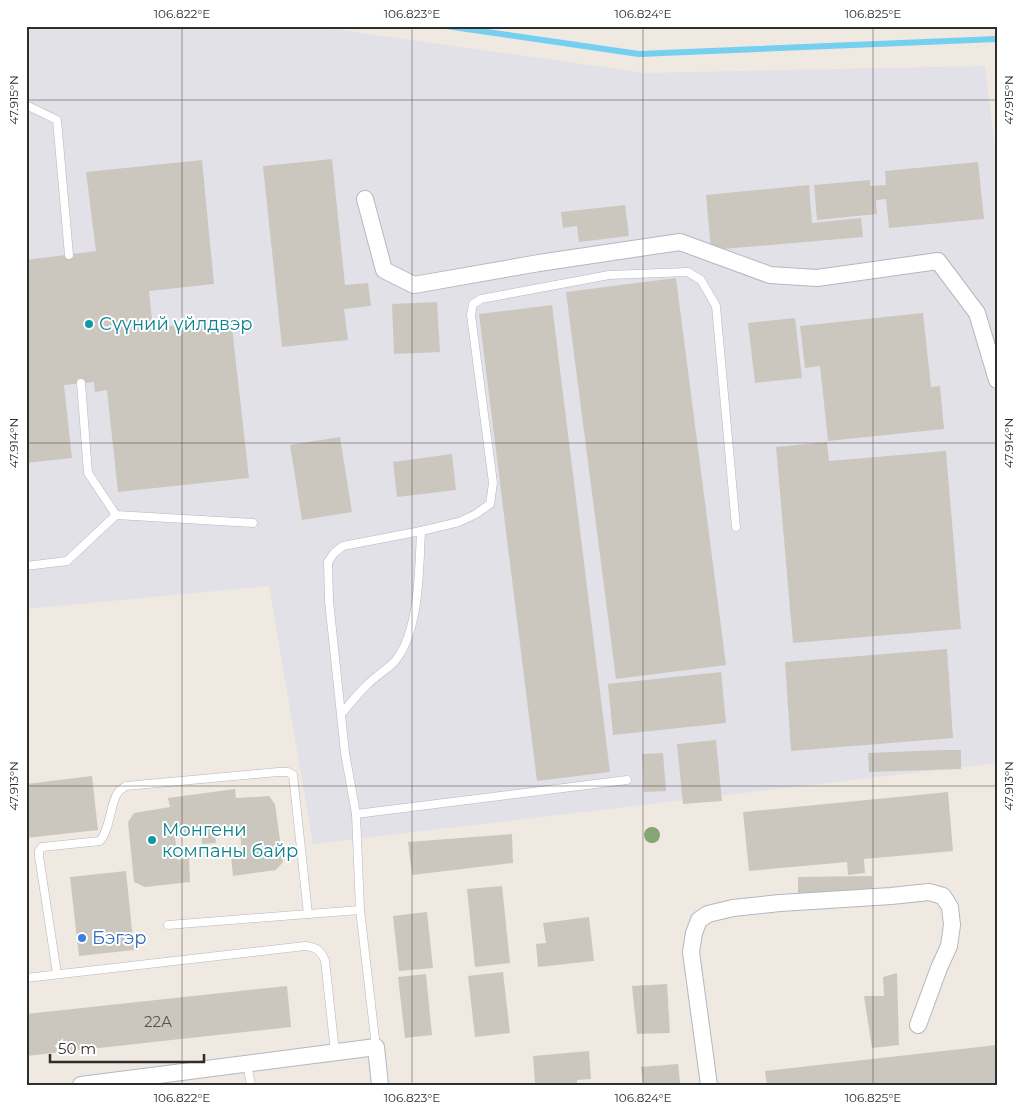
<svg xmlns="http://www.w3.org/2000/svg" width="1023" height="1111" font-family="Montserrat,sans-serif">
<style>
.industrial{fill:#e3e1e8}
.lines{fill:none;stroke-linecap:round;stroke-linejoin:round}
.stream{stroke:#75cff0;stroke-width:6}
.building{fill:#cbc7bf}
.service-casing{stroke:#b4b7c1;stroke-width:9}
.minor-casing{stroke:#b4b7c1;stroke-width:18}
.service{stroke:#fff;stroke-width:8}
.minor{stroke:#fff;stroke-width:16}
.tree{fill:#84a574}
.ticks{fill:none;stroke:#2e2e2e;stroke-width:1;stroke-opacity:0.45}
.culture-dot{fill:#0f9aa8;stroke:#fff;stroke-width:2}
.shop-dot{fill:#3f7fe0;stroke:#fff;stroke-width:2}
.labels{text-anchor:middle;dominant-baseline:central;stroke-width:4;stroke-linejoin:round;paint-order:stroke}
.number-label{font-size:15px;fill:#555452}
.culture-label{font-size:18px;fill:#0d838f;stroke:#fff;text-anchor:start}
.shop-label{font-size:18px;fill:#366cbe;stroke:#fff;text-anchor:start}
.neatline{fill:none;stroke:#2e2e2e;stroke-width:2}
.ticks-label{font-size:12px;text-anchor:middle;fill:#2e2e2e}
</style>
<rect width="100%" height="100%" fill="#efe9e1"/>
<polygon class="industrial" points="26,26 313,26 645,73 985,66 997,163 997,763 313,844 269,586 26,609"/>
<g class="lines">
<polyline class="stream" points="446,26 639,54 997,39"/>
</g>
<g class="building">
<polygon points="332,159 345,285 368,283 371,306 344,309 348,340 282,347 263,166"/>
<polygon points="202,160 214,284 149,291 153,328 231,319 249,478 118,492 107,390 95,392 94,382 64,385 72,458 26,463 26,260 96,251 86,172"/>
<polygon points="978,162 984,219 889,228 886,199 876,200 877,214 817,220 814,185 870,180 870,186 886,185 885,171"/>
<polygon points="809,185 812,223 861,218 863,237 711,250 706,195"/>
<polygon points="625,205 629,236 579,242 577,226 563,228 561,212"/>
<polygon points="676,278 726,665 616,679 566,292"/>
<polygon points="437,302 440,352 394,354 392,304"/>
<polygon points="552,305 610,772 537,781 479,314"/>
<polygon points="923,313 931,387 940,386 944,429 828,441 820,366 805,368 800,326"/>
<polygon points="795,318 802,378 755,383 748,323"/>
<polygon points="340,437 352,512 302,520 290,445"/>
<polygon points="827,442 829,461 946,451 961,629 793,643 776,447"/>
<polygon points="452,454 456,490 397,497 393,462"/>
<polygon points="947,649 953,738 791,751 785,662"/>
<polygon points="721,672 726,723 613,735 608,684"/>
<polygon points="716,740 722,801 683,804 677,744"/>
<polygon points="942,750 961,750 961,769 869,772 868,753"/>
<polygon points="663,753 666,791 644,792 642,754"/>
<polygon points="92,776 98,830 26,838 26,784"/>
<polygon points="235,789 236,798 269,796 275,804 283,862 276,870 233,876 231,855 242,854 240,831 215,834 216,843 202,844 201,834 175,837 178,860 189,858 190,882 145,887 134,882 128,822 134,813 170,807 168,798"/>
<polygon points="948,792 953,851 864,859 865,873 848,875 847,862 749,871 743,812"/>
<polygon points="512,834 513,863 412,875 408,842"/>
<polygon points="126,871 134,950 79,956 70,877"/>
<polygon points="872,876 872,896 798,898 798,877"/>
<polygon points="502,886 510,963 475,967 467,889"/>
<polygon points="427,912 433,968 399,971 393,916"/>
<polygon points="589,917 594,961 538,967 536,944 546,943 543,923"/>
<polygon points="503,972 510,1033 475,1037 468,976"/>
<polygon points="897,973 899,1045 872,1048 864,996 884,996 883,977"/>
<polygon points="426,974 432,1035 405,1038 398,977"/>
<polygon points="667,984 670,1033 637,1034 632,986"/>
<polygon points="287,986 291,1027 26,1056 26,1014"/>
<polygon points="997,1045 997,1085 767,1085 765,1071"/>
<polygon points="589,1051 591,1079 577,1080 577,1085 554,1085 554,1083 535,1084 533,1056"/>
<polygon points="678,1064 680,1083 643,1085 641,1067"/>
</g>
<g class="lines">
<defs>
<g id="service">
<polyline points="26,105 57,120 69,255"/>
<polyline points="81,383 88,473 116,515 253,523"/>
<polyline points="26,566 67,561 116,515"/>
<path d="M 341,714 C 350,704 359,692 369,683 C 377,675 388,669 395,661 C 420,631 419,568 421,531"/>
<polyline points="356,814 627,780"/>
<polyline points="308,914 360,910"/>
<path d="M 57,974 L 39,856 L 39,851 L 42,847 L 100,841 C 111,828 110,801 119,791 C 120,790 125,787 126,786 L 278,772 L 288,772 L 293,775 L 308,914 L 168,925"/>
<path d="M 26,978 L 305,946 C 316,947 320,950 325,960 L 335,1052"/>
<polyline points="376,1047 360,910 356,814 345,753 329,601 328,562 334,553 343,546 421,531 459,522 476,514 490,504 493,483 471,315 473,304 481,299 609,275 688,272 701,280 716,306 736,527"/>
<polyline points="247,1064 251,1085"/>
</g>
<g id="minor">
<polyline points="365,199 384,270 414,285 539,263 680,242 770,275 817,278 938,261 977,313 997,380"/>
<polyline points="81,1085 376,1047 380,1085"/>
<polyline points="709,1085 691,952 694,933 699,920 708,914 733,908 780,903 891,896 929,892 943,896 950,907 952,925 949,946 939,968 918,1025"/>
</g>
</defs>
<use href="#service" class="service-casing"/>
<use href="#minor" class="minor-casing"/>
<use href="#service" class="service"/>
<use href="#minor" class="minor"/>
</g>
<circle class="tree" cx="652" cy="835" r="8"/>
<path class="ticks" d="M 182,26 L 182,1085M 412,26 L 412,1085M 643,26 L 643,1085M 873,26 L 873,1085M 26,100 L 997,100M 26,443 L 997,443M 26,786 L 997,786"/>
<g class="culture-dot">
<circle cx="89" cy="324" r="5"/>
<circle cx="152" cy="840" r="5"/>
</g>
<circle class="shop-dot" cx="82" cy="938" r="5"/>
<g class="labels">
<g class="number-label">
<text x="158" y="1021">22А</text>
</g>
<g class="culture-label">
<text x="99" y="324">Сүүний үйлдвэр</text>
<text x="162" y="830">Монгени<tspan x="162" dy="21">компаны байр</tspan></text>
</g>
<g class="shop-label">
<text x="92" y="938">Бэгэр</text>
</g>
</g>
<rect width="1023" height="1111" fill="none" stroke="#ffffff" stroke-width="55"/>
<path d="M50 1054v8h154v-8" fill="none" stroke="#2e2e2e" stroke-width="2.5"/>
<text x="58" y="1054" font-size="15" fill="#2e2e2e" stroke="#ffffff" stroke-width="4" paint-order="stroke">50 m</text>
<rect x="28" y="28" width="968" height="1056" class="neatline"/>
<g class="ticks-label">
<text x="182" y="18">106.822°E</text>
<text x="412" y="18">106.823°E</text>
<text x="643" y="18">106.824°E</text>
<text x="873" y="18">106.825°E</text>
<text transform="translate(14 100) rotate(-90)" y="4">47.915°N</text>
<text transform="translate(1009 100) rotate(-90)" y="4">47.915°N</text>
<text transform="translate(14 443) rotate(-90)" y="4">47.914°N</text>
<text transform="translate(1009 443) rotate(-90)" y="4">47.914°N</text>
<text transform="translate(14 786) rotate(-90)" y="4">47.913°N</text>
<text transform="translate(1009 786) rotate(-90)" y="4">47.913°N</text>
<text x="182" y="1102">106.822°E</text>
<text x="412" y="1102">106.823°E</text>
<text x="643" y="1102">106.824°E</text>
<text x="873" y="1102">106.825°E</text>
</g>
</svg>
